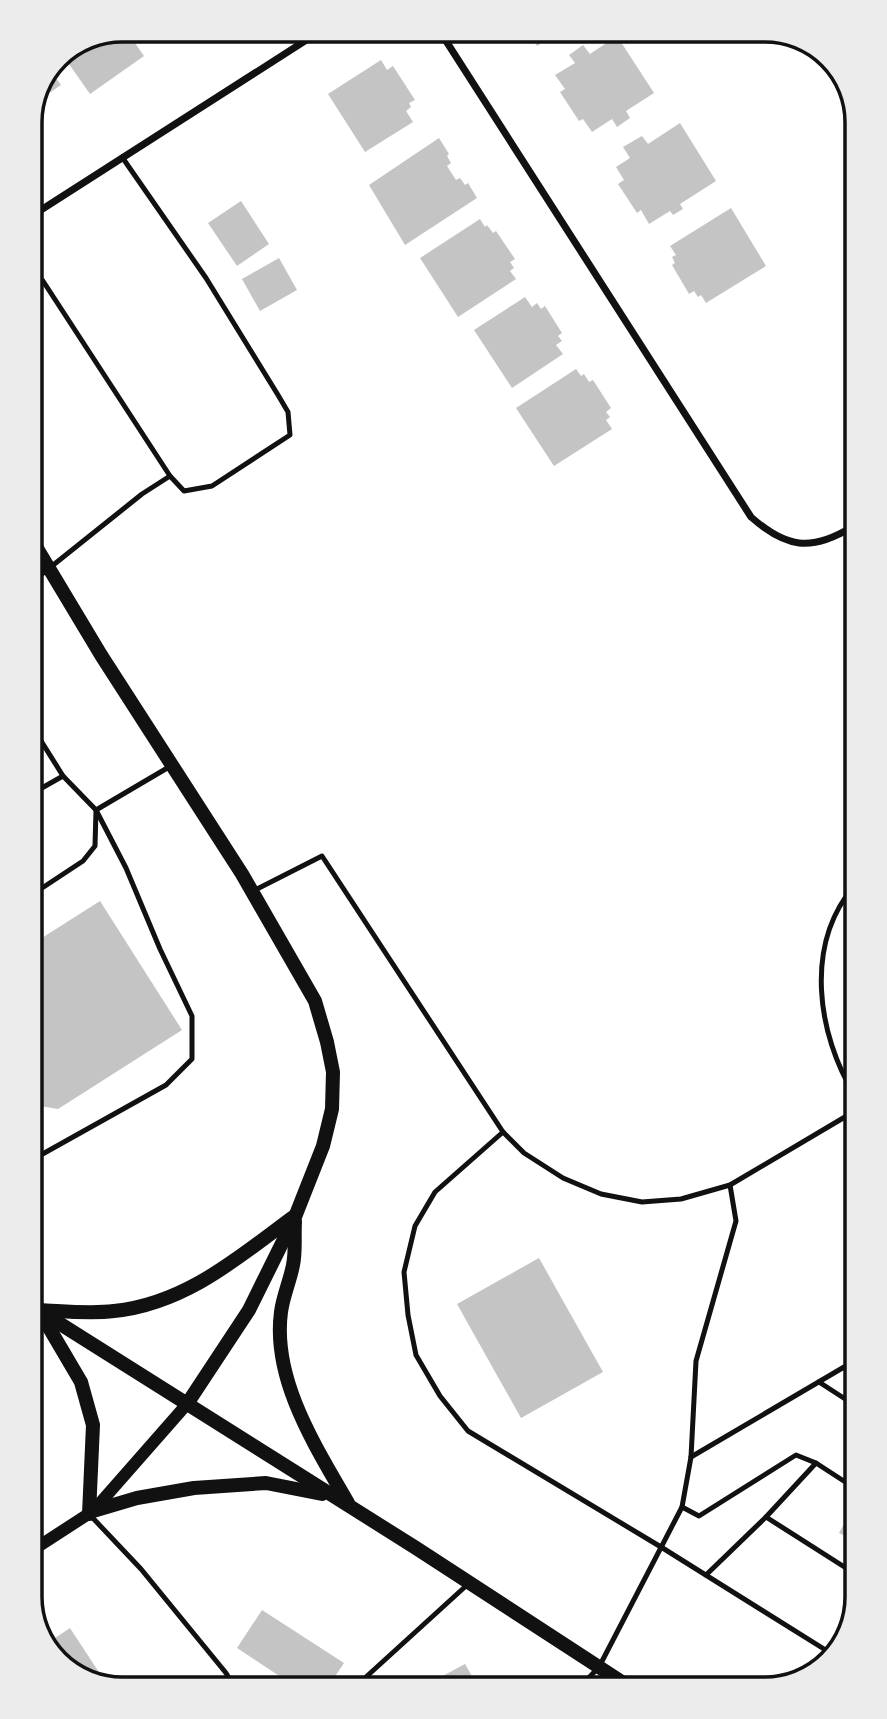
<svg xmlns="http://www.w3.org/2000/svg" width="887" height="1719" font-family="'IBM Plex Sans',sans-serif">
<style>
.building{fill:#c4c4c4}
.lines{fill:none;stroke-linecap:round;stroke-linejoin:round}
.service{stroke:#111;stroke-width:5}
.minor{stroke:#111;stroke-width:7}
.tertiary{stroke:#111;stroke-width:12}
.secondary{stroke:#111;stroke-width:14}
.rim{fill:none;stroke:#111;stroke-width:3.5}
</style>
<rect width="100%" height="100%" fill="#fff"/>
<g class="building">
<polygon points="122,30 126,30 144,56 90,94 62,54"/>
<polygon points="151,30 180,30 159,43"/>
<polygon points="520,30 576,30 561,39 556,34 537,46 529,33 524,36"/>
<polygon points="617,36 654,93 626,111 630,118 617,127 612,119 592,132 583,119 579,121 560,92 565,89 555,75 575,63 569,55 583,45 590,54"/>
<polygon points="381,60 387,70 393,66 415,100 409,103 411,107 406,111 413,122 365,152 328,94"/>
<polygon points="51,71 61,85 36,102"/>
<polygon points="680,123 716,181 680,204 683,209 673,215 670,211 649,224 641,210 637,213 618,184 624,180 616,167 630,158 623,147 642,136 648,144"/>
<polygon points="439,138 449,154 447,156 451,163 447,166 456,180 460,178 465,185 468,183 477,198 405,245 369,185"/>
<polygon points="241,201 269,244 237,266 208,223"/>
<polygon points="731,208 766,266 706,303 701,295 698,297 694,291 689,294 672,265 675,263 672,257 676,255 670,246"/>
<polygon points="480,219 485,227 487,225 493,233 496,231 515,259 510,262 514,268 510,271 516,279 458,317 420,258"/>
<polygon points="279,258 297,290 260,311 242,279"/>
<polygon points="525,297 532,307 537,303 541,309 545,306 562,333 558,336 562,341 556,345 563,354 512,388 474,330"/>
<polygon points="576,369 581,376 584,374 589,382 593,380 611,408 606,412 610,417 606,420 612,429 554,466 516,408"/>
<polygon points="100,901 182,1030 58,1109 34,1105 34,943"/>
<polygon points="539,1258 603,1372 521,1418 457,1304"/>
<polygon points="857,1499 857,1542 839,1533"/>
<polygon points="262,1610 344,1663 328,1687 296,1687 237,1648"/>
<polygon points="70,1628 104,1680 100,1683 66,1670 46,1644"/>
<polygon points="465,1664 477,1685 424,1686"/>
</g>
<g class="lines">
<g class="service">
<polyline points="43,281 170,476"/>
<polyline points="32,582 142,494 170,476 184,491 212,486 290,435 288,412 278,395 206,278 122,157"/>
<polyline points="33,728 63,776 96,810 126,868 160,949 192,1016 192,1059 166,1085 39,1156 35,1154"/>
<polyline points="33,793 63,776"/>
<path d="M 854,886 C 804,945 817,1034 855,1096"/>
<polyline points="253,891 322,856 503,1132 524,1153 563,1178 601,1194 642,1202 681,1199 730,1185 855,1111"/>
<polyline points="33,894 83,861 95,846 96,810 169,767"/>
<polyline points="503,1132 435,1192 415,1226 404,1272 408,1315 416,1355 440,1396 468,1431 661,1547 832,1654 851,1618"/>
<polyline points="819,1382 856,1406"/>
<polyline points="691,1457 856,1360"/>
<polyline points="853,1487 816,1463 766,1517 857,1575"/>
<polyline points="682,1507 699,1516 796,1455 816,1463"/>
<polyline points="89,1514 141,1569 226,1673 235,1688"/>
<polyline points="706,1575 766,1517"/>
<polyline points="583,1684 599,1667 682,1507 691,1457 696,1361 736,1221 730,1185"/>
<polyline points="355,1687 467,1585"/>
</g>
<g class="minor">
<path d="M 439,30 L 751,517 C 786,548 811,552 852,527"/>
<polyline points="30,217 322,30"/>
</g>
<polyline class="tertiary" points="36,1548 93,1511 187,1404"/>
<g class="secondary">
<polyline points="32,540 101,655 242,874 315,1001 327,1042 333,1072 332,1109 323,1146 295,1217 249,1310 187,1404"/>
<path d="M 295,1222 C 294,1235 296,1251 293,1265 C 290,1281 283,1296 281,1312 C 272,1380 316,1447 348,1503"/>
<polyline points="35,1308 416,1548 625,1684"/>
<path d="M 39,1310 C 63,1311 90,1314 114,1311 C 185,1304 239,1257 293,1217"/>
<polyline points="41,1314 81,1382 93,1425 89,1514"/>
<polyline points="93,1511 137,1498 194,1488 266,1483 322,1494"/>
</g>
</g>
<path d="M0 0H887V1719H0ZM122 42H765A80 80 0 0 1 845 122V1597A80 80 0 0 1 765 1677H122A80 80 0 0 1 42 1597V122A80 80 0 0 1 122 42Z" fill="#ececec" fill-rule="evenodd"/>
<path class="rim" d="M122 42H765A80 80 0 0 1 845 122V1597A80 80 0 0 1 765 1677H122A80 80 0 0 1 42 1597V122A80 80 0 0 1 122 42Z"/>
</svg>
